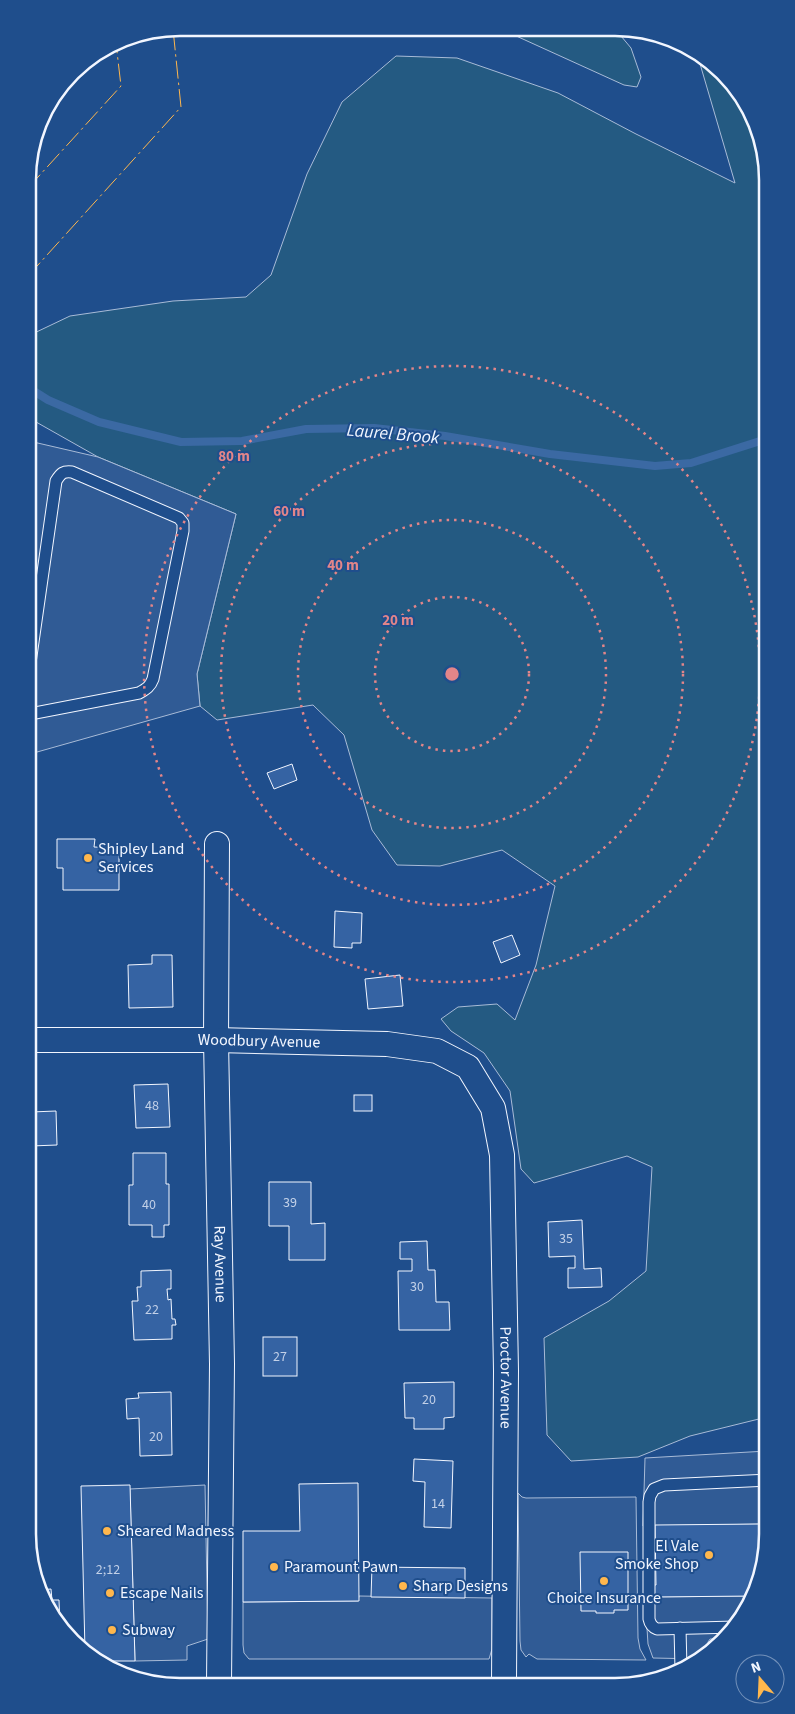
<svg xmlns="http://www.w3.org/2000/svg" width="795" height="1714" font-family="'Source Sans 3',sans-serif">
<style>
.green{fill:#245a82;stroke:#a8bbd7}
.parking{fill:#305b95;stroke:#a8bbd7}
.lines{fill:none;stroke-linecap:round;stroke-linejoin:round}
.stream{stroke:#3b69a3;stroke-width:8}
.building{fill:#3563a3;stroke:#f2f6ff}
.service-casing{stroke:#f2f6ff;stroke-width:13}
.minor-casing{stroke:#f2f6ff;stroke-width:26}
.service{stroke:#1f4e8c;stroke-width:11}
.minor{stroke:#1f4e8c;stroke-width:24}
.power{stroke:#ffb74d;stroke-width:1;stroke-dasharray:18 4 2.5 4;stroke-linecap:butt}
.ring{fill:none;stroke:#e38589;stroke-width:2.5;stroke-dasharray:2.5 5}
.poi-dot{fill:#ffb74d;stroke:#1f4e8c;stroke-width:2}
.labels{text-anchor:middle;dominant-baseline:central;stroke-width:4;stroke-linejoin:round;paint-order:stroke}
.number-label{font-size:14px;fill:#c3d1e8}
.poi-label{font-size:16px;fill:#f2f6ff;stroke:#1f4e8c;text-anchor:start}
.street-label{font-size:16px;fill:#f2f6ff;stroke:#1f4e8c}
.water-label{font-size:18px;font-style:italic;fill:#f2f6ff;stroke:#1f4e8c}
.rim{fill:none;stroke:#f2f6ff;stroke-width:2.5}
.centre{fill:#e38589;stroke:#1f4e8c;stroke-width:2.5}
.ring-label{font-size:15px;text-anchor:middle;font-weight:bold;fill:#e38589;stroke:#1f4e8c;stroke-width:4;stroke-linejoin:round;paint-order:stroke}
</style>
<rect width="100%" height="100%" fill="#1f4e8c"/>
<g class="green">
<polygon points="503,30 616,30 631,48 641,77 637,87 624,85"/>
<polygon points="396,56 457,58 558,93 636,134 735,183 698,57 716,66 742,96 762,141 767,1417 690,1436 638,1457 571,1461 547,1435 544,1338 609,1301 646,1271 652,1167 627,1156 534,1183 521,1169 510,1091 484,1053 451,1031 441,1019 458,1007 497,1004 515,1020 536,965 555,886 502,850 440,866 397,865 372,830 344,735 313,705 217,720 200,706 197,674 236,514 98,457 29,418 28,336 70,316 173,301 246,297 271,275 307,174 342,102"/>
</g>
<g class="parking">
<polygon points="29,441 98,457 236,514 197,674 200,706 30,754"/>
<polygon points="767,1451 767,1524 643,1526 645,1458"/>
<polygon points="205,1485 208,1639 187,1646 187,1660 135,1661 130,1489"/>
<polygon points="518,1493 522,1497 526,1498 636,1497 638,1638 640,1649 646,1660 537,1659 529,1654 526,1657 521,1650 520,1641"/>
<polygon points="359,1596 492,1598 492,1649 489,1659 249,1659 244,1653 243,1645 243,1602 358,1601"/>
<polygon points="753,1596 736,1627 718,1643 714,1639 710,1639 708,1642 708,1653 701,1659 653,1658 648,1644 645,1597"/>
</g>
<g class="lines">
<polyline class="stream" points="29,388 48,400 99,422 181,442 242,441 306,429 374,428 445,436 550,454 655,466 691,463 763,440"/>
</g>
<g class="building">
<polygon points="292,764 297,780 274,789 267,773"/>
<polygon points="57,839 95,839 94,847 119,848 119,890 63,890 63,868 57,868"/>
<polygon points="335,911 362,913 361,943 352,943 352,948 334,947"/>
<polygon points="512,935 520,955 501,963 493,942"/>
<polygon points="152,955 172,955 173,1007 129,1008 128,965 152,964"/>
<polygon points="400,975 403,1006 368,1009 365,979"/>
<polygon points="168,1084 170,1127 136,1128 134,1085"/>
<rect x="354" y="1095" width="18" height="16"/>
<polygon points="56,1111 57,1145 31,1146 31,1112"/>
<polygon points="133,1153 166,1153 166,1184 169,1184 169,1225 164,1225 164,1237 152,1237 152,1225 129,1225 129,1185 133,1185"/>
<polygon points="269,1182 311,1182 311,1224 325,1223 325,1260 289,1260 289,1226 269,1226"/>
<polygon points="582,1220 584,1269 601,1268 602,1287 568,1288 568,1268 575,1268 575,1256 549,1257 548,1222"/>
<polygon points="427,1241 428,1270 435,1270 436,1302 449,1302 450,1330 399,1330 398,1271 412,1271 412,1259 400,1259 400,1242"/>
<polygon points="171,1270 171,1289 167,1289 168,1300 171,1299 172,1319 175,1319 176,1325 172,1325 172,1339 134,1340 132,1301 138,1301 137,1287 141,1287 141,1271"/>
<rect x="263" y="1337" width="34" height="39"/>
<polygon points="454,1382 454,1417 444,1418 444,1429 414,1429 414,1418 405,1418 404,1383"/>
<polygon points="171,1392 172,1455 140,1456 139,1418 127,1419 126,1399 139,1398 138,1393"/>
<polygon points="414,1459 453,1461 451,1528 424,1527 425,1482 413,1481"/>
<polygon points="358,1483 359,1601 243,1602 243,1531 300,1531 299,1484"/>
<polygon points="130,1485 135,1661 106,1661 85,1651 81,1486"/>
<polygon points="760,1524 761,1571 753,1596 651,1597 651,1585 656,1585 655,1525"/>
<polygon points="580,1552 628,1552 628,1610 614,1610 614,1613 596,1613 596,1611 581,1611"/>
<polygon points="372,1567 465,1568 465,1598 371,1597"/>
<polygon points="51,1589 52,1600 59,1600 60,1626 53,1618 40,1590"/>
</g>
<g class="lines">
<defs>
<g id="service">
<path d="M 30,663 L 56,481 C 61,473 63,471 72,472 L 179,518 L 183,523 L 183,531 L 153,679 C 150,687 146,689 139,693 L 30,714"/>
<path d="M 736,1627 L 657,1629 C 652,1627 650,1624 649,1619 L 649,1502 L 650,1496 L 654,1489 L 664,1485 L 767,1480"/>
<polyline points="680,1628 681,1669"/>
</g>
<g id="minor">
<path id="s1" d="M 217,844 L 216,1040 L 222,1364 L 219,1683"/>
<path id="s2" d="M 31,1040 L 216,1040 L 387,1044 L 437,1051 L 468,1067 L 493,1108 L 502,1155 L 506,1371 L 504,1682"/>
</g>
</defs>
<use href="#service" class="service-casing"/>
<use href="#minor" class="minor-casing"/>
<use href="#service" class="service"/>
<use href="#minor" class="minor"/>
<g class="power">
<polyline points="28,188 121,86 116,43"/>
<polyline points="28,276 181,107 173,29"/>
</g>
</g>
<g class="ring">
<circle cx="452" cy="674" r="77"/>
<circle cx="452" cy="674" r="154"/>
<circle cx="452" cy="674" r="231"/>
<circle cx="452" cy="674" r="308"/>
</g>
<g class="poi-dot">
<circle cx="88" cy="858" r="5"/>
<circle cx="107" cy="1531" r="5"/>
<circle cx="709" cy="1555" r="5"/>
<circle cx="274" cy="1567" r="5"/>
<circle cx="604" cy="1581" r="5"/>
<circle cx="403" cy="1586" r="5"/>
<circle cx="110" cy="1593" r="5"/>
<circle cx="112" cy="1630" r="5"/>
</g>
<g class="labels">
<g class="number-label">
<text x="152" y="1106">48</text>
<text x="290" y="1203">39</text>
<text x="149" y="1205">40</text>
<text x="566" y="1239">35</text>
<text x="417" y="1287">30</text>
<text x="152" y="1310">22</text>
<text x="280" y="1357">27</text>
<text x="429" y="1400">20</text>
<text x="156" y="1437">20</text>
<text x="438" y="1504">14</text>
<text x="108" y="1570">2;12</text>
</g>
<g class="poi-label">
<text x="98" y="849">Shipley Land<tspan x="98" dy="18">Services</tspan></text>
<text x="117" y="1531">Sheared Madness</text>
<text x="699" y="1546" text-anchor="end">El Vale<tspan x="699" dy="18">Smoke Shop</tspan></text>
<text x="284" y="1567">Paramount Pawn</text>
<text x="413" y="1586">Sharp Designs</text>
<text x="120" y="1593">Escape Nails</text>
<text x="604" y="1598" text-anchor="middle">Choice Insurance</text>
<text x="122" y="1630">Subway</text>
</g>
<g class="street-label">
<text stroke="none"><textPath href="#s2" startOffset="228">Woodbury Avenue</textPath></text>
<text stroke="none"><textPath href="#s1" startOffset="420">Ray Avenue</textPath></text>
<text stroke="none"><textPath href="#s2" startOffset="760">Proctor Avenue</textPath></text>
</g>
<g class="water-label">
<text transform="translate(393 434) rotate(5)">Laurel Brook</text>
</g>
</g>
<path d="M0 0H795V1714H0ZM180 36H615A144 144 0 0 1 759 180V1534A144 144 0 0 1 615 1678H180A144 144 0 0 1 36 1534V180A144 144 0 0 1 180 36Z" fill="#1f4e8c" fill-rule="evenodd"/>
<path class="rim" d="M180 36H615A144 144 0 0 1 759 180V1534A144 144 0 0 1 615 1678H180A144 144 0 0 1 36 1534V180A144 144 0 0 1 180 36Z"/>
<circle cx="452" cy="674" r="8" class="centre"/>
<g class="ring-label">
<text x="234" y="461">80 m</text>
<text x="289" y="516">60 m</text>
<text x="343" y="570">40 m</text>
<text x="398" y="625">20 m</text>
</g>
<g transform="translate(760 1679) rotate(341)"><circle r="24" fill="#1f4e8c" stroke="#7391ba"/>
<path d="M0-4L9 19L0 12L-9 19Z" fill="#ffb74d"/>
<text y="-8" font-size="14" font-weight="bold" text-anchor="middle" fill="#f2f6ff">N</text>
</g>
</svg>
